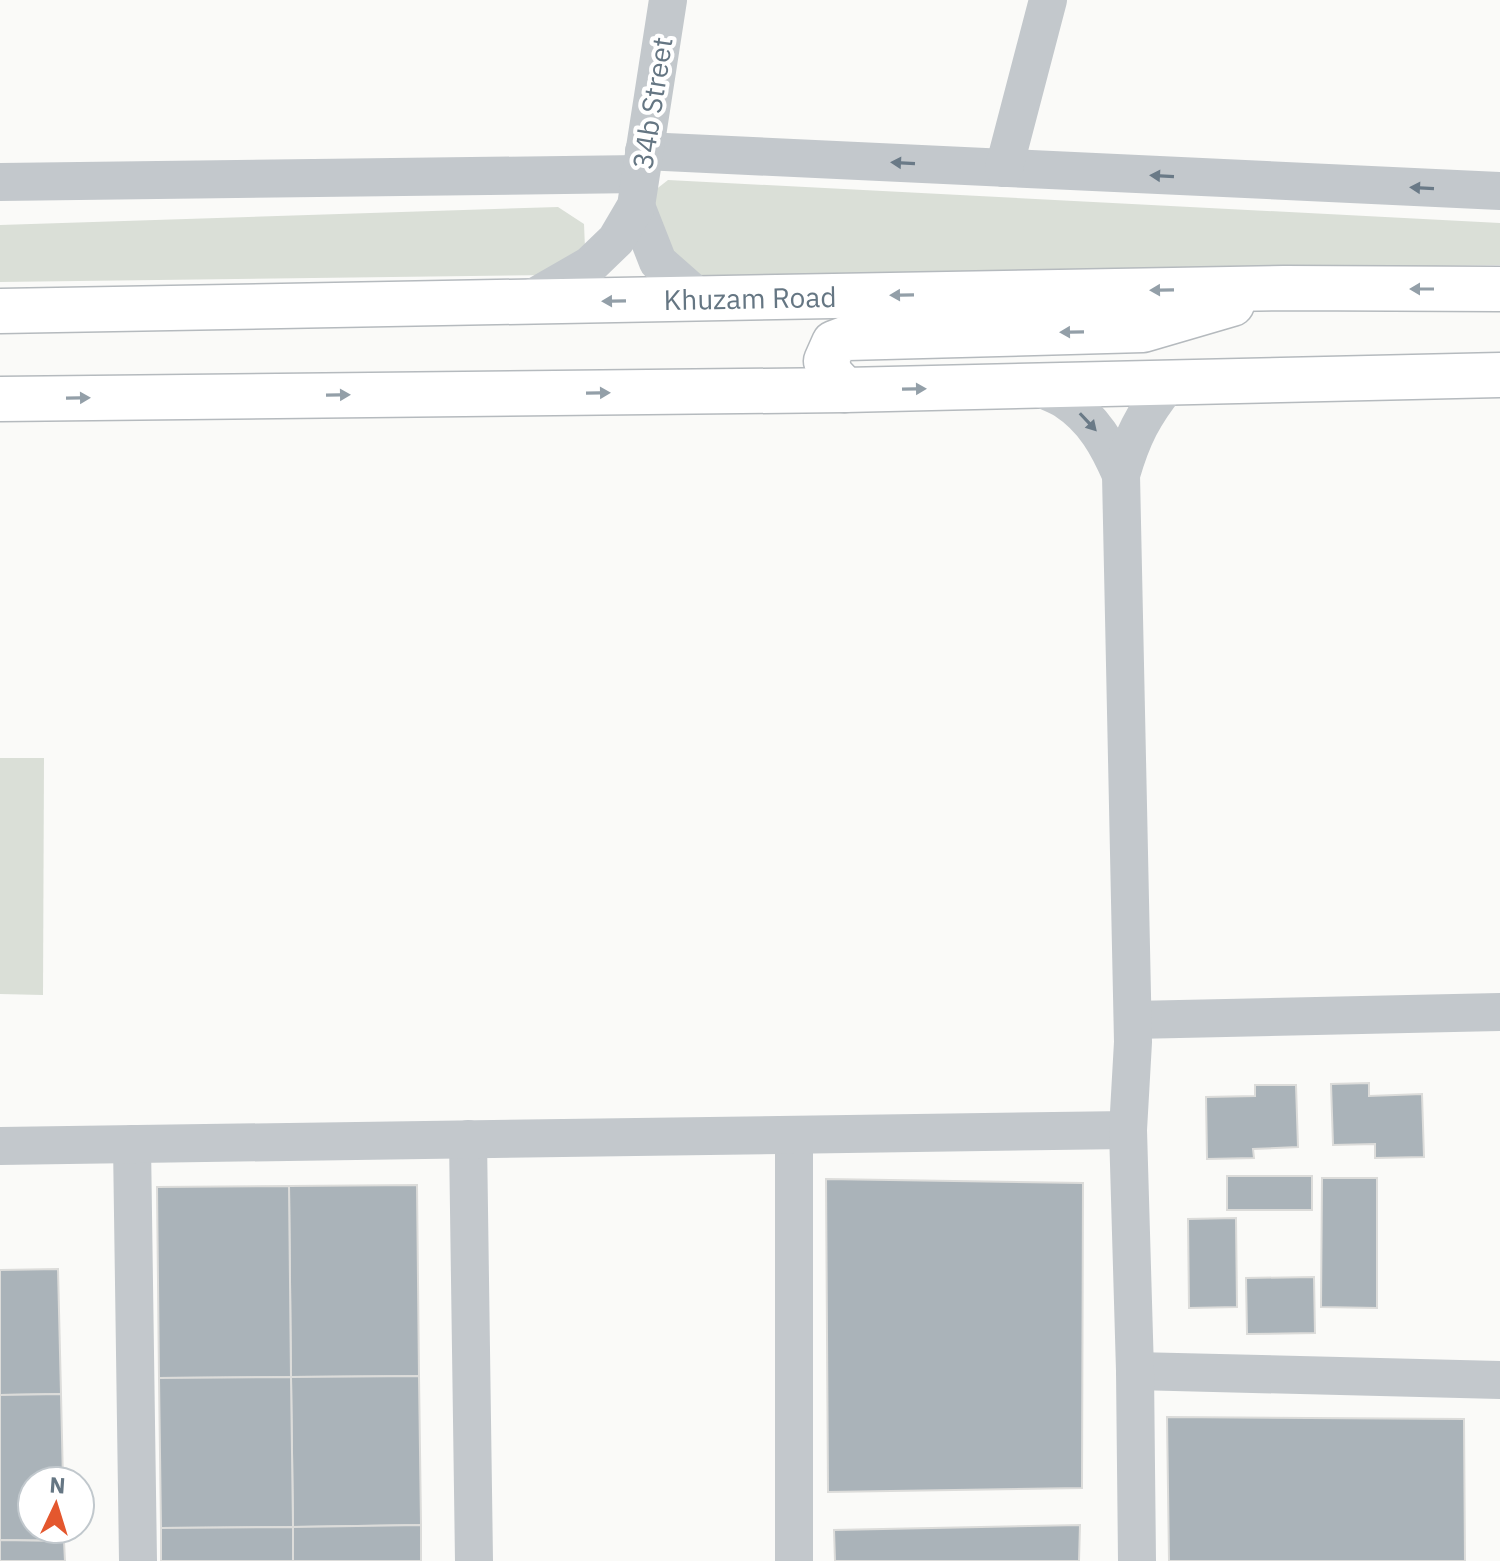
<svg xmlns="http://www.w3.org/2000/svg" width="1500" height="1561" font-family="'IBM Plex Sans',sans-serif">
<style>
.green{fill:#dadfd7}
.building{fill:#aab3b9;stroke:#dcdcda;stroke-width:2}
.lines{fill:none;stroke-linecap:round;stroke-linejoin:round}
.primary-casing{stroke:#b5babe;stroke-width:47}
.minor{stroke:#c3c8cc;stroke-width:38}
.primary{stroke:#fff;stroke-width:44}
.oneway{fill:#6a7a87}
.oneway2{fill:#939fa8}
.labels{text-anchor:middle;dominant-baseline:central;stroke-width:8;stroke-linejoin:round;paint-order:stroke}
.street-label{font-size:28px;fill:#657683;stroke:#fff}
</style>
<rect width="100%" height="100%" fill="#fafaf8"/>
<g class="green">
<polygon points="668,180 1500,223 1500,265 661,277 645,198"/>
<polygon points="558,207 584,224 585,248 554,275 0,282 0,225"/>
<polygon points="0,758 44,758 43,995 0,994"/>
</g>
<g class="building">
<polygon points="1369,1083 1369,1096 1422,1094 1424,1157 1375,1158 1375,1144 1333,1145 1331,1084"/>
<polygon points="1255,1085 1296,1085 1298,1147 1253,1149 1254,1158 1207,1159 1206,1097 1255,1096"/>
<rect x="1227" y="1176" width="85" height="34"/>
<polygon points="1322,1178 1377,1178 1377,1308 1321,1307"/>
<polygon points="826,1179 1083,1183 1082,1488 828,1492"/>
<polygon points="417,1185 419,1376 291,1377 289,1186"/>
<polygon points="289,1186 291,1377 159,1378 157,1187"/>
<polygon points="1236,1218 1237,1307 1189,1308 1188,1219"/>
<polygon points="58,1269 61,1394 0,1395 0,1270"/>
<polygon points="1314,1277 1315,1333 1247,1334 1246,1278"/>
<polygon points="419,1376 421,1525 293,1527 291,1377"/>
<polygon points="291,1377 293,1527 161,1528 159,1378"/>
<polygon points="61,1394 63,1481 32,1481 32,1529 64,1529 64,1541 0,1540 0,1395"/>
<polygon points="1167,1417 1464,1419 1465,1561 1169,1561"/>
<polygon points="421,1525 421,1561 293,1561 293,1527"/>
<polygon points="1080,1525 1079,1561 835,1561 834,1530"/>
<polygon points="293,1527 293,1561 161,1561 161,1528"/>
<polygon points="0,1540 64,1541 65,1561 0,1561"/>
</g>
<g class="lines">
<defs>
<g id="primary">
<polyline points="0,311 1284,288 1500,289"/>
<polyline points="845,390 831,375 826,361 834,343 847,338 1143,330 1232,304"/>
<polyline points="0,399 845,390 1500,375"/>
</g>
</defs>
<use href="#primary" class="primary-casing"/>
<g class="minor">
<polyline points="644,151 1500,191"/>
<polyline points="1004,168 1048,0"/>
<polyline points="0,182 640,174"/>
<polyline points="636,206 658,262 700,299"/>
<polyline points="524,303 590,265 616,240 636,206 668,0"/>
<path d="M 1036,386 C 1045,391 1056,394 1065,400 C 1094,419 1108,445 1121,475"/>
<polyline points="1133,1020 1500,1012"/>
<polyline points="794,1135 794,1561"/>
<polyline points="468,1139 474,1561"/>
<polyline points="132,1144 138,1561"/>
<polyline points="0,1146 1128,1130"/>
<polyline points="1135,1371 1500,1380"/>
<path d="M 1137,1561 L 1135,1371 L 1128,1130 L 1133,1042 L 1121,475 C 1132,437 1143,415 1168,384"/>
</g>
<use href="#primary" class="primary"/>
</g>
<defs><path id="oneway-solid" d="M-6-.8H1V-3.2L6.5 0L1 3.2V.8H-6Z" transform="scale(2)"/></defs>
<g class="oneway">
<use href="#oneway-solid" transform="translate(903 163) rotate(-177)"/>
<use href="#oneway-solid" transform="translate(1162 176) rotate(-177)"/>
<use href="#oneway-solid" transform="translate(1422 188) rotate(-177)"/>
<use href="#oneway-solid" transform="translate(1088 422) rotate(47)"/>
</g>
<g class="oneway2">
<use href="#oneway-solid" transform="translate(1422 289) rotate(-180)"/>
<use href="#oneway-solid" transform="translate(1162 290) rotate(179)"/>
<use href="#oneway-solid" transform="translate(902 295) rotate(179)"/>
<use href="#oneway-solid" transform="translate(614 301) rotate(179)"/>
<use href="#oneway-solid" transform="translate(1072 332) rotate(179)"/>
<use href="#oneway-solid" transform="translate(914 389) rotate(-1)"/>
<use href="#oneway-solid" transform="translate(598 393) rotate(-1)"/>
<use href="#oneway-solid" transform="translate(338 395) rotate(-1)"/>
<use href="#oneway-solid" transform="translate(78 398) rotate(-1)"/>
</g>
<g class="labels">
<g class="street-label">
<text transform="translate(652 103) rotate(-81)">34b Street</text>
<text transform="translate(750 298) rotate(-1)">Khuzam Road</text>
</g>
</g>
<g transform="translate(56 1505) rotate(4)"><circle r="38" fill="#ffffff" stroke="#c1c8cd" stroke-width="2"/>
<path d="M0-6L14 30L0 20L-14 30Z" fill="#e4572e"/>
<text y="-12" font-size="22" font-weight="bold" text-anchor="middle" fill="#657683">N</text>
</g>
</svg>
